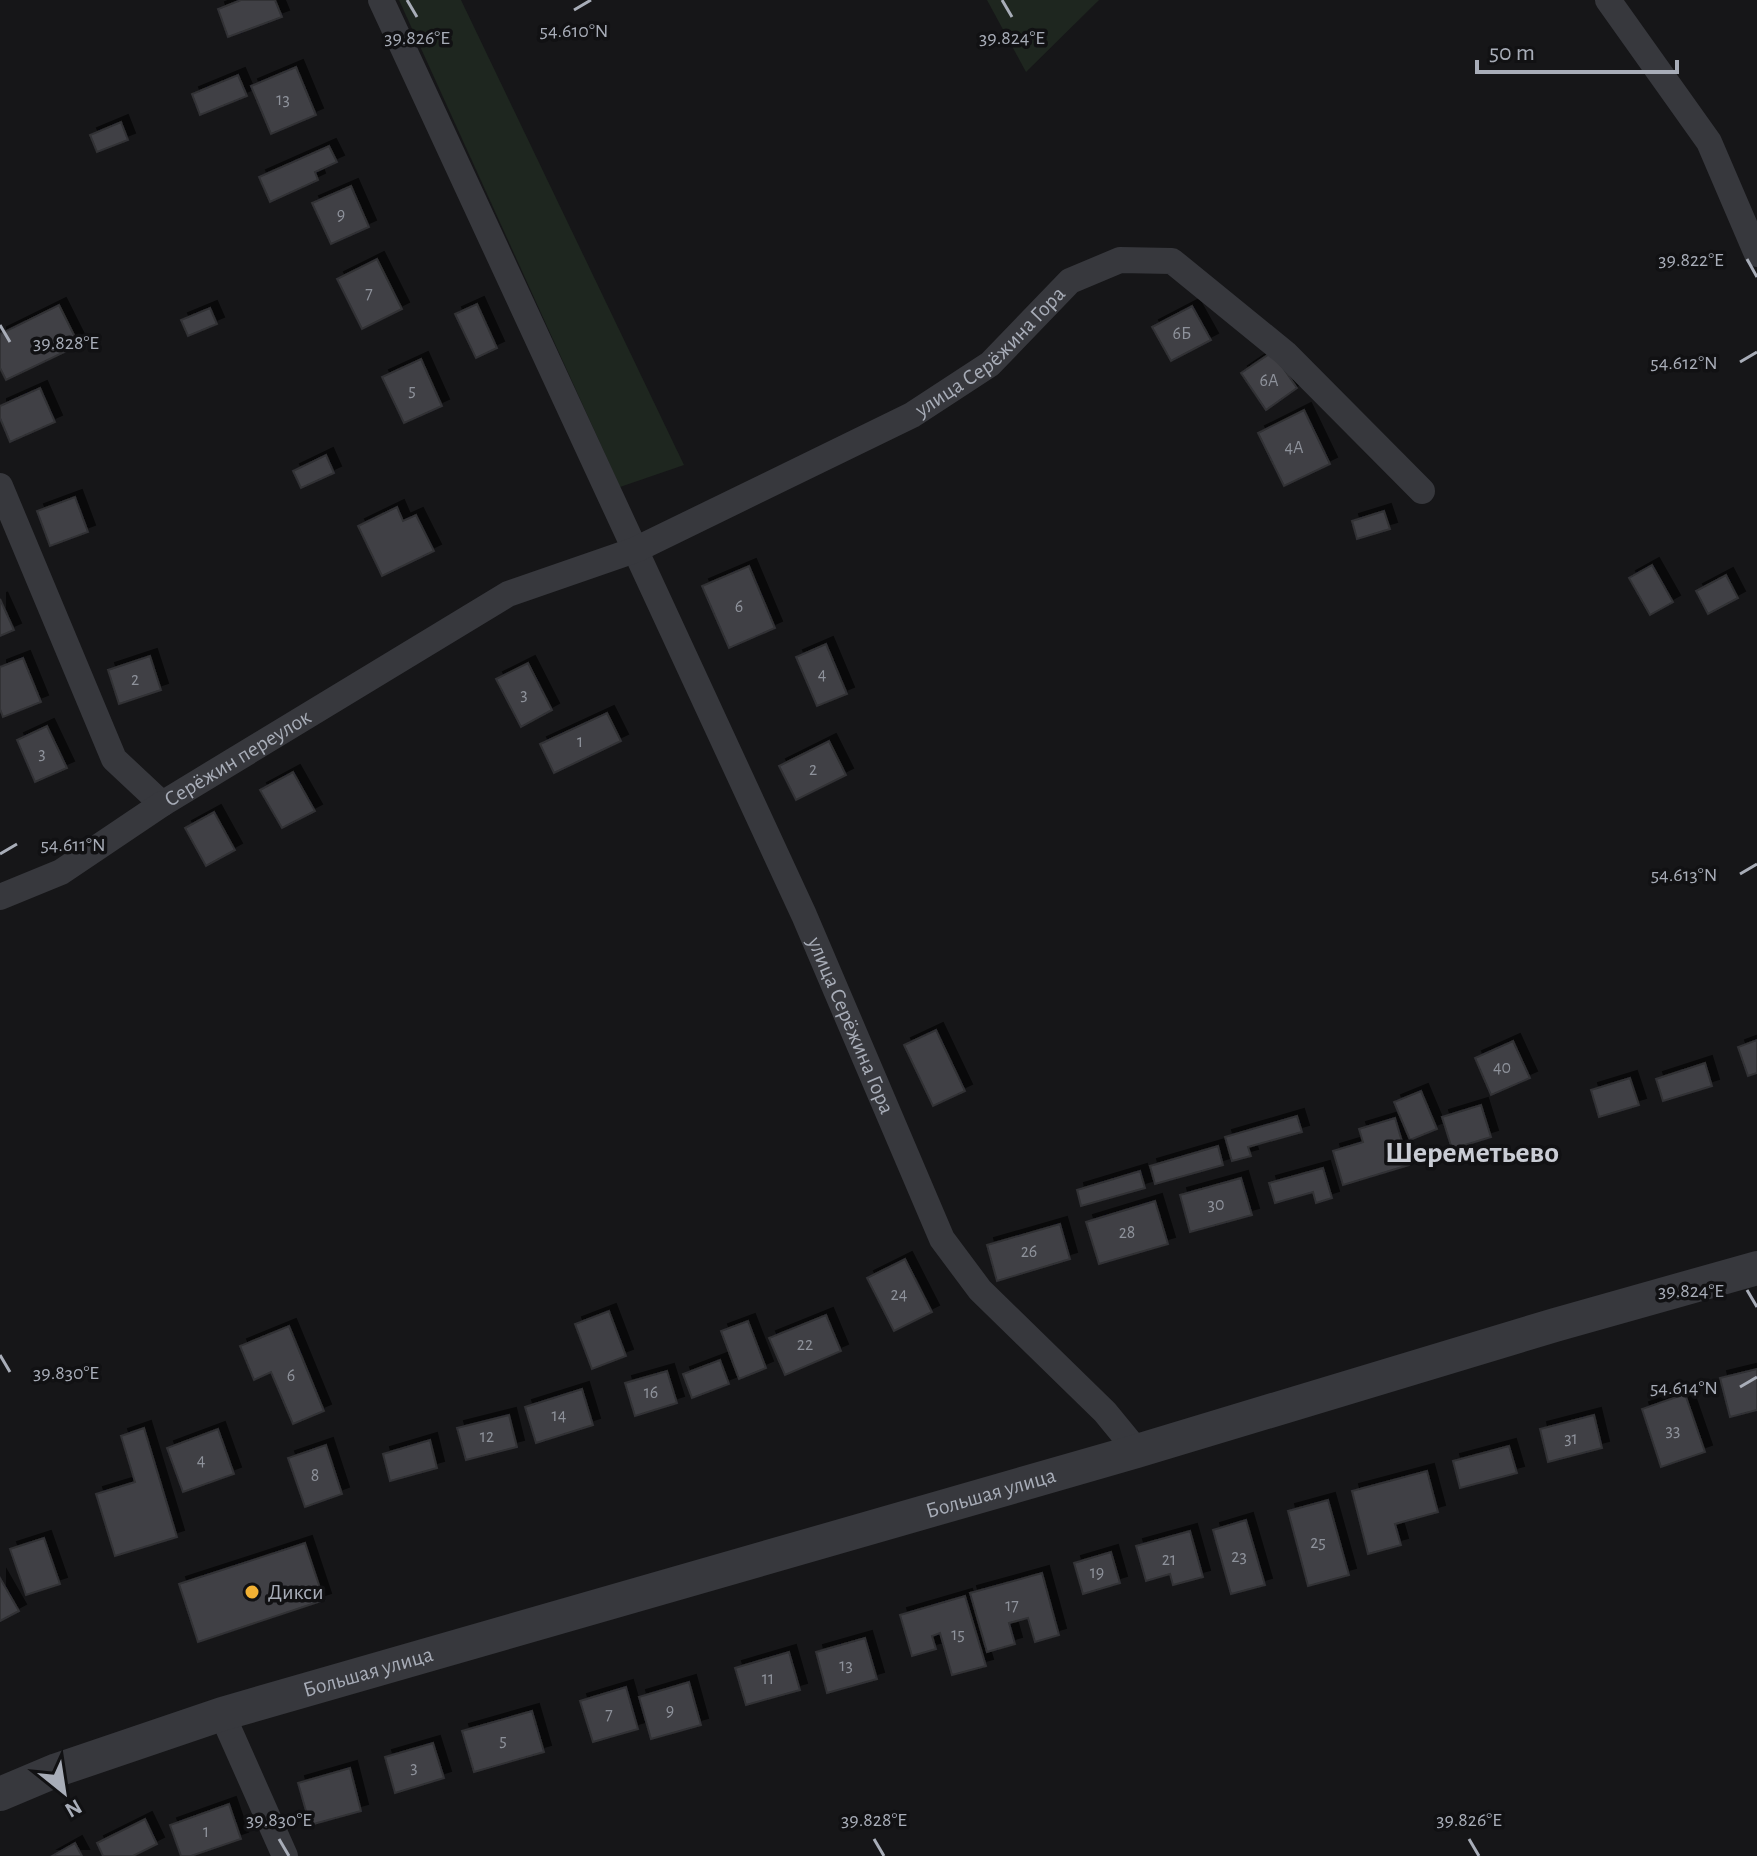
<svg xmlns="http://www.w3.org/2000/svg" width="1757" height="1856" font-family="'Alegreya Sans',sans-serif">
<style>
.green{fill:#1e261f}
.building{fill:#404145;stroke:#303034;stroke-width:2;filter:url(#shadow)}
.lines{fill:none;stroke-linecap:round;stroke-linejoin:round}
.minor{stroke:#37383d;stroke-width:26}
.tertiary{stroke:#37383d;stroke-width:34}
.ticks{fill:none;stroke:#a8adb8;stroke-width:3}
.poi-dot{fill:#f2b134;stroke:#111113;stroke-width:3}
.labels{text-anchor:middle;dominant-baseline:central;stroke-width:7;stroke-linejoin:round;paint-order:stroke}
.number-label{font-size:18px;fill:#8e929b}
.street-label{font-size:22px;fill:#a8adb8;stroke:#111113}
.poi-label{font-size:22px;fill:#a8adb8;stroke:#111113;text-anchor:start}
.district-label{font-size:30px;font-weight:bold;fill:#c9ccd4;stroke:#111113}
.ticks-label{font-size:20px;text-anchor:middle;fill:#a8adb8;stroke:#111113;stroke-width:7;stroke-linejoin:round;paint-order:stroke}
</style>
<defs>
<filter id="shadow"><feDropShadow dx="7" dy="-7" stdDeviation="0" flood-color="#0009"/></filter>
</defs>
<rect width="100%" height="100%" fill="#161618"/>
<g class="green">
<polygon points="399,0 461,0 684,465 620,487"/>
<polygon points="987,0 1099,0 1026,72"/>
</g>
<g class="building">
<polygon points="241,0 275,0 282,17 228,37 218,9"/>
<polygon points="296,67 316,115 271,134 251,86"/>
<polygon points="238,75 247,96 200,115 192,94"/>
<polygon points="121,122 128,140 97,152 90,135"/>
<polygon points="329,146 337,162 315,172 318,180 270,202 259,177"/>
<polygon points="351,186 369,227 331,244 312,203"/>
<polygon points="377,259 402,309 362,329 337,279"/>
<polygon points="477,304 497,348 476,358 455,314"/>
<polygon points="59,305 79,345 6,380 0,368 0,334"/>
<polygon points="1192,306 1211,340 1171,361 1152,327"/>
<polygon points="210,308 217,324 188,336 181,320"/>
<polygon points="1272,352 1297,388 1266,410 1241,373"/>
<polygon points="421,359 442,406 404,423 382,377"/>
<polygon points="40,388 55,422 10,442 0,418 0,406"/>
<polygon points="1304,410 1330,464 1284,486 1258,433"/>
<polygon points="326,455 334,473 301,488 293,471"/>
<polygon points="75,497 88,532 50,546 37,511"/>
<polygon points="397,507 403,521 416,515 434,551 382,576 358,526"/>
<polygon points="1384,511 1390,529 1357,539 1352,521"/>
<polygon points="1652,565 1673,602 1650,615 1629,578"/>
<polygon points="749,566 775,628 729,648 702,586"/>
<polygon points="1726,575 1738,598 1708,614 1696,591"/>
<polygon points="0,599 14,630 0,636"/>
<polygon points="826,644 847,694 817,706 796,657"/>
<polygon points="150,656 161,690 119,704 108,670"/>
<polygon points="23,658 41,702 3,717 0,709 0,667"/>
<polygon points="528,663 552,710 521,727 496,679"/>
<polygon points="607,713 621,741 554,773 540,744"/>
<polygon points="47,726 67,768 35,782 17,740"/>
<polygon points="829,741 846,775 796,800 779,766"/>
<polygon points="293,772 315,811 282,828 260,790"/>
<polygon points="214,812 235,850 206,866 185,828"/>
<polygon points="936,1030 965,1091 933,1106 904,1045"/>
<polygon points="1757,1040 1757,1073 1748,1076 1738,1047"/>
<polygon points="1513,1041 1530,1078 1491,1095 1475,1058"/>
<polygon points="1705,1063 1712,1086 1663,1101 1656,1079"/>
<polygon points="1630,1078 1639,1105 1599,1117 1591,1090"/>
<polygon points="1421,1091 1437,1129 1410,1140 1394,1102"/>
<polygon points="1481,1105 1491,1137 1452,1149 1442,1117"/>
<polygon points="1297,1116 1302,1132 1248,1147 1251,1156 1232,1161 1225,1137"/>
<polygon points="1395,1118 1409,1165 1343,1185 1333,1151 1363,1142 1359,1129"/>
<polygon points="1218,1146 1223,1165 1155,1184 1150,1166"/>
<polygon points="1323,1168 1332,1198 1316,1203 1313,1192 1275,1203 1269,1183"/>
<polygon points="1140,1171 1145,1188 1081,1206 1077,1190"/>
<polygon points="1241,1178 1252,1215 1190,1232 1180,1195"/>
<polygon points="1155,1201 1168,1244 1099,1264 1086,1222"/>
<polygon points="1060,1224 1070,1259 997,1281 987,1245"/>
<polygon points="905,1259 932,1312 894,1331 867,1278"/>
<polygon points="609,1311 626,1356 592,1369 575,1324"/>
<polygon points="826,1315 841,1351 785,1375 769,1338"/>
<polygon points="748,1321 766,1368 739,1379 721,1331"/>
<polygon points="289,1326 324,1411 293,1424 271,1372 254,1380 240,1346"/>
<polygon points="720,1360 729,1384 692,1398 683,1374"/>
<polygon points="1757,1369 1757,1410 1730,1417 1720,1378"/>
<polygon points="667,1371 677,1403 635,1416 625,1383"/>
<polygon points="582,1389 593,1425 536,1443 525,1407"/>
<polygon points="1685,1394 1705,1452 1661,1467 1642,1409"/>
<polygon points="509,1415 517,1447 466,1460 457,1428"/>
<polygon points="1594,1415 1602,1448 1548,1462 1540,1429"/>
<polygon points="144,1428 177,1537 115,1556 96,1494 135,1482 121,1436"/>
<polygon points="218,1429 234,1474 183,1492 167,1448"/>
<polygon points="430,1440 437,1468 390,1481 383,1454"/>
<polygon points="326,1445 342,1494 305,1507 288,1458"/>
<polygon points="1509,1446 1517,1473 1460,1488 1453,1461"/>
<polygon points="1427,1471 1438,1512 1395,1524 1401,1545 1368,1554 1352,1491"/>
<polygon points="1328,1500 1349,1575 1308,1586 1288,1511"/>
<polygon points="1246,1520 1265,1585 1231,1594 1213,1530"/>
<polygon points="1190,1531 1203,1577 1173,1585 1170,1574 1146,1581 1136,1546"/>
<polygon points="44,1538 60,1584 26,1595 10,1549"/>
<polygon points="305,1543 324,1600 198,1642 179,1584"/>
<polygon points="1111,1552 1120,1583 1083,1594 1074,1563"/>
<polygon points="1042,1573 1059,1635 1035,1642 1028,1618 1009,1623 1015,1644 987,1652 970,1593"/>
<polygon points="0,1578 19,1611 0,1621"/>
<polygon points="965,1596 986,1666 952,1675 940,1633 932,1636 936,1649 912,1656 900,1615"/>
<polygon points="865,1638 877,1679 827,1693 816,1652"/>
<polygon points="789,1652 800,1690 746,1705 735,1668"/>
<polygon points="689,1682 701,1725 651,1739 639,1697"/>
<polygon points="626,1687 638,1729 593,1742 580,1701"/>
<polygon points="532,1711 544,1752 474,1772 462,1731"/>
<polygon points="433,1743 444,1778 395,1793 385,1757"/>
<polygon points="350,1768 361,1811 310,1825 298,1783"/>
<polygon points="229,1804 241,1839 191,1856 181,1856 170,1825"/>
<polygon points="145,1819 157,1844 133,1856 103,1856 97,1843"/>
<polygon points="75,1843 82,1856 52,1856"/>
</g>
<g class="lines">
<g class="minor">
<path id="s1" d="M 381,0 L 804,915 L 942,1239 L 980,1290 L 1105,1412 L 1137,1451"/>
<polyline points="1608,0 1709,142 1757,254"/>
<path id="s2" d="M 0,486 L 114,759 L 162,804 L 508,594 L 635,550 L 912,415 L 990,364 L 1070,281 L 1120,260 L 1172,261 L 1285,353 L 1422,491"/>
<polyline points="0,897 61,872 162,804"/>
<polyline points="222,1714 285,1856"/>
</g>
<path class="tertiary" id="s3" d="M 0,1794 L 57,1770 L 222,1714 L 1137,1451 L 1555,1325 L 1757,1268"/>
</g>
<path class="ticks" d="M 407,0 L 417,17M 1002,0 L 1012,17M 574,10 L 591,0M 1747,259 L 1757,277M 0,325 L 10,342M 1740,362 L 1757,352M 0,854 L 17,844M 1740,874 L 1757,864M 1747,1290 L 1757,1307M 0,1355 L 10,1372M 1740,1387 L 1757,1377M 279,1839 L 289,1856M 874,1839 L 884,1856M 1469,1839 L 1479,1856"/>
<circle class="poi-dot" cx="252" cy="1592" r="8"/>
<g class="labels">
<g class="number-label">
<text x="283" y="100">13</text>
<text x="341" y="215">9</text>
<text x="369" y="294">7</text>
<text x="1182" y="334">6Б</text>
<text x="1269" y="381">6А</text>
<text x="412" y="391">5</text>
<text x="1294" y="448">4А</text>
<text x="739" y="607">6</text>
<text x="822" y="675">4</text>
<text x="135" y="680">2</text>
<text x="524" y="695">3</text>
<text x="580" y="742">1</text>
<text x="42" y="754">3</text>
<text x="813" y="770">2</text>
<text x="1502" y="1068">40</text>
<text x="1216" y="1205">30</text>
<text x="1127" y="1233">28</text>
<text x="1029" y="1252">26</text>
<text x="899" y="1295">24</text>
<text x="805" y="1345">22</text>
<text x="291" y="1376">6</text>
<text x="651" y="1393">16</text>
<text x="559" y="1416">14</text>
<text x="1673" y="1431">33</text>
<text x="487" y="1437">12</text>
<text x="1571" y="1439">31</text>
<text x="201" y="1461">4</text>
<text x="315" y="1476">8</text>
<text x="1318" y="1543">25</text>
<text x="1239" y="1557">23</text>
<text x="1169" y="1560">21</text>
<text x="1097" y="1573">19</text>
<text x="1012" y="1606">17</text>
<text x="958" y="1635">15</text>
<text x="846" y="1666">13</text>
<text x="768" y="1679">11</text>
<text x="670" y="1711">9</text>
<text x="609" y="1715">7</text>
<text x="503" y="1741">5</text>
<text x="414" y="1768">3</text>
<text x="206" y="1832">1</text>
</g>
<g class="street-label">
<text stroke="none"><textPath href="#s2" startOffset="1310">улица Серёжина Гора</textPath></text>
<text stroke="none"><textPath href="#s2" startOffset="450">Серёжин переулок</textPath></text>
<text stroke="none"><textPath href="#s1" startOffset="1128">улица Серёжина Гора</textPath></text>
<text stroke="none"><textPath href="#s3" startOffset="1036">Большая улица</textPath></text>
<text stroke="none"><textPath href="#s3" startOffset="388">Большая улица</textPath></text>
</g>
<g class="poi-label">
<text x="268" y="1592">Дикси</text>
</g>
<g class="district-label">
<text x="1472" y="1153">Шереметьево</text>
</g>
</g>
<g class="ticks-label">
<text x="574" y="37">54.610°N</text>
<text x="417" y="44">39.826°E</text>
<text x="1012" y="44">39.824°E</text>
<text x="1691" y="266">39.822°E</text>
<text x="66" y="349">39.828°E</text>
<text x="1684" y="369">54.612°N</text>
<text x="73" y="851">54.611°N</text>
<text x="1684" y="881">54.613°N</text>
<text x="1691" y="1297">39.824°E</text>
<text x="66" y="1379">39.830°E</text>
<text x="1684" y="1394">54.614°N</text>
<text x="279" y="1826">39.830°E</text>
<text x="874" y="1826">39.828°E</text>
<text x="1469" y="1826">39.826°E</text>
</g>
<g transform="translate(64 1792) rotate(150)" stroke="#111113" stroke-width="6" paint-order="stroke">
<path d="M0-6L14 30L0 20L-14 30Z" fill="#a8adb8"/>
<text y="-12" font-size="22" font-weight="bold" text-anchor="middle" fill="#a8adb8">N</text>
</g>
<path d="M1477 60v12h200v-12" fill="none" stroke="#a8adb8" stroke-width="4"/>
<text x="1489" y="60" font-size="24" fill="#a8adb8" stroke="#111113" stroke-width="6" paint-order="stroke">50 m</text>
</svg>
